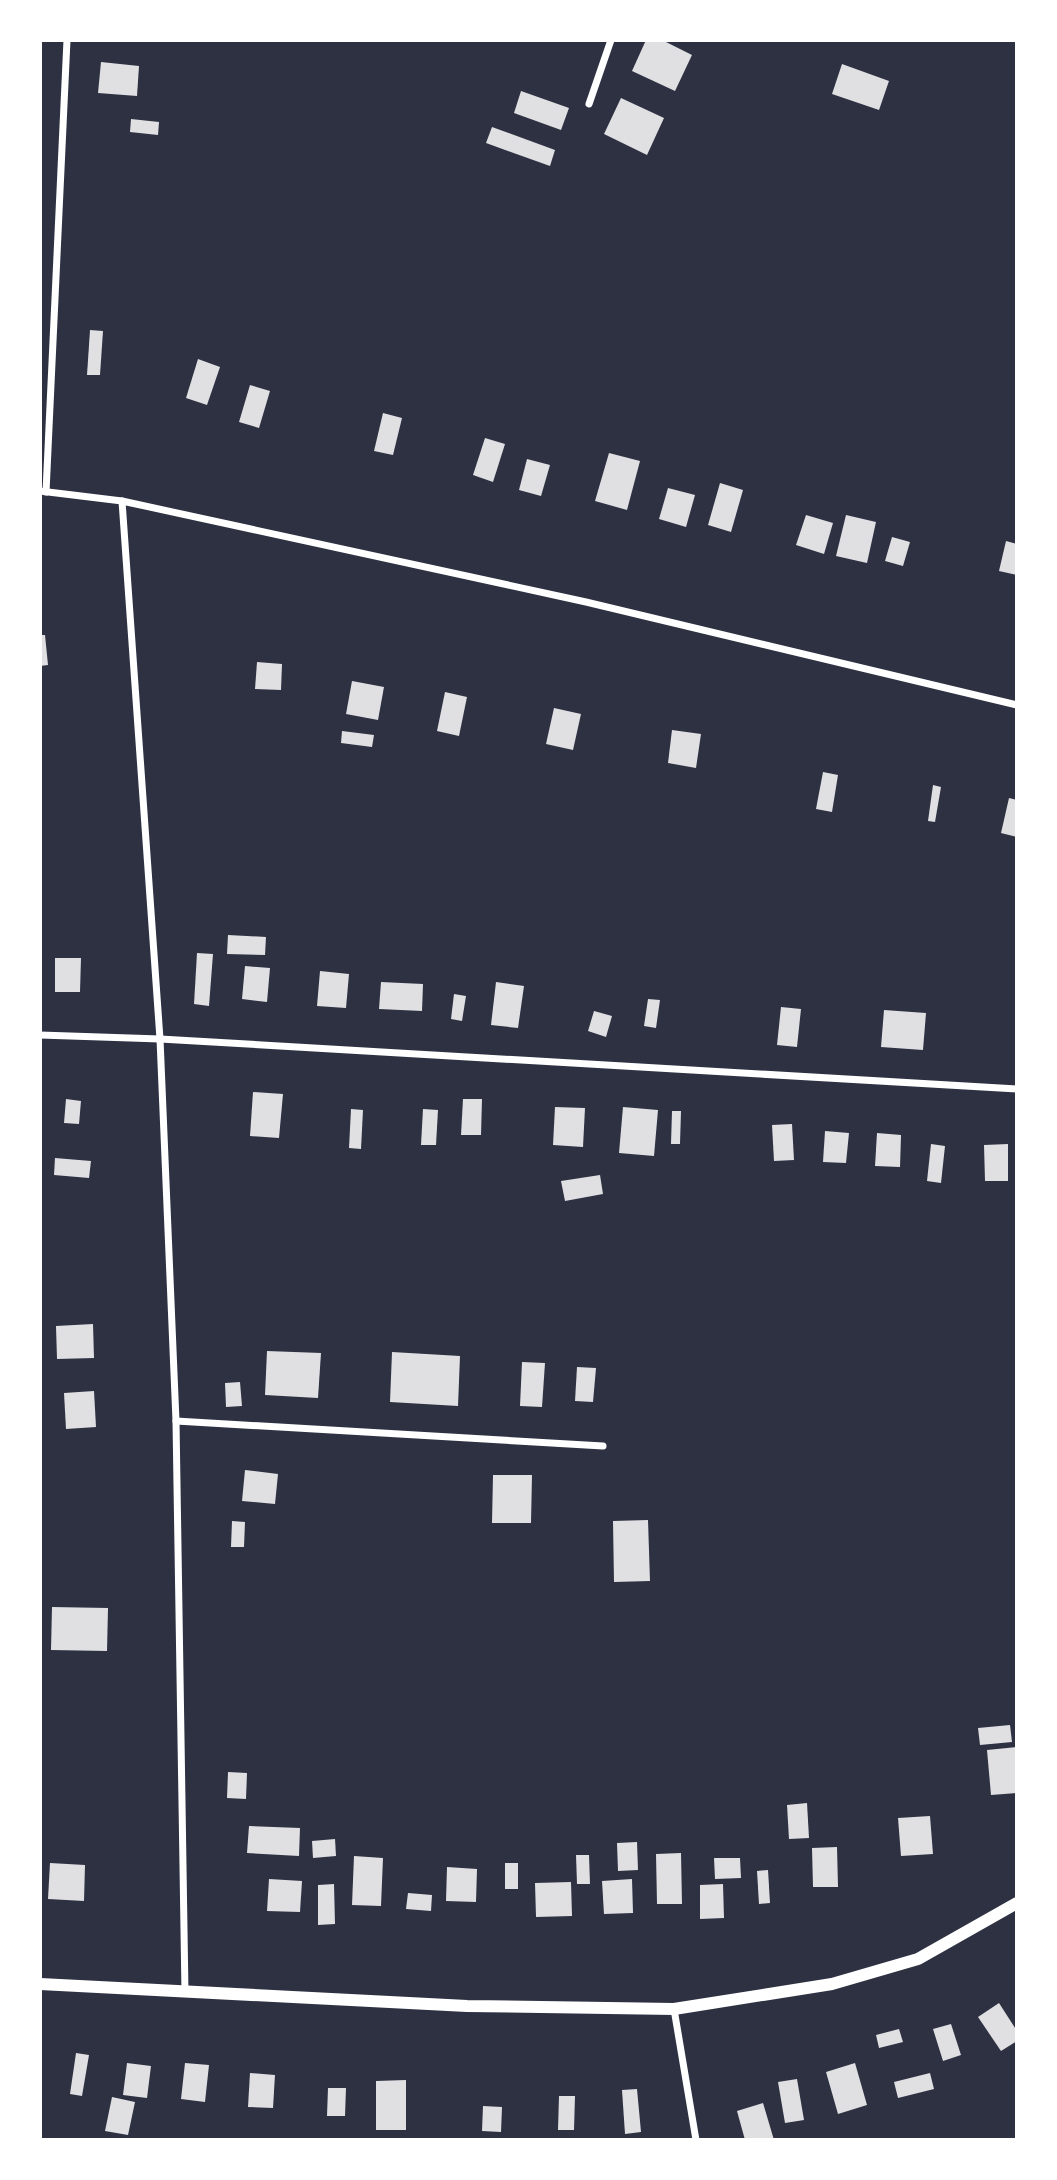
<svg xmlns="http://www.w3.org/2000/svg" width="1057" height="2180" font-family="Arial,sans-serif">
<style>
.building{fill:#e0e0e3}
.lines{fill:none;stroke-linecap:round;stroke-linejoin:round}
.minor{stroke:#fff;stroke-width:7}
.tertiary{stroke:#fff;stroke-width:12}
</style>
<rect width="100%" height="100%" fill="#2d3142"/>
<g class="building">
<polygon points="646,40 662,40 692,55 675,91 632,71"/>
<polygon points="101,62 139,66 137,96 98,93"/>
<polygon points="842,64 889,81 879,110 832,94"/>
<polygon points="521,91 569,108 561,130 514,113"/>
<polygon points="621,98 664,118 647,155 604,134"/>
<polygon points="131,119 159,122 158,135 130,132"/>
<polygon points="492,127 555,150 550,166 486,143"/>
<polygon points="90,330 103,331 100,375 87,375"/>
<polygon points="198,359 220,367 207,405 186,398"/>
<polygon points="250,385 270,391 259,428 239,422"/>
<polygon points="383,413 402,418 393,455 374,451"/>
<polygon points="485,438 505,444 493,482 473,475"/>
<polygon points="609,453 640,461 627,510 595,501"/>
<polygon points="527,459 550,465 541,496 519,490"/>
<polygon points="720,483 743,490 731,532 708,525"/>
<polygon points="668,488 695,495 686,527 659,519"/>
<polygon points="806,515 833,523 824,554 796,545"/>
<polygon points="846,515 876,522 867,563 836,556"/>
<polygon points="892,537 910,542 903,566 885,561"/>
<polygon points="1006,541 1017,544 1017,575 999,571"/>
<polygon points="40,635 45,635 48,665 40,666"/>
<polygon points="257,662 282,664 281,690 255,689"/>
<polygon points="352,681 384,687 378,720 346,714"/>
<polygon points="445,692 467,697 459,736 437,731"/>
<polygon points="554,708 581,714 573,750 546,744"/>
<polygon points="672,730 701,734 696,768 668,763"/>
<polygon points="342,731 374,735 372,747 341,743"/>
<polygon points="823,772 838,775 832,812 816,809"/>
<polygon points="933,785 941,787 935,822 928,821"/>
<polygon points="1009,798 1017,800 1017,837 1001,833"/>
<polygon points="228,935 266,937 265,955 227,954"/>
<polygon points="197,953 213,954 209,1006 194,1004"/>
<polygon points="55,958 81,958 80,992 55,992"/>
<polygon points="245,966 270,968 267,1002 242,999"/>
<polygon points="320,971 349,974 346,1008 317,1006"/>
<polygon points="381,982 423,984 422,1011 379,1009"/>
<polygon points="496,982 524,986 518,1028 491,1025"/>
<polygon points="454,994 466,996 462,1021 451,1019"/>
<polygon points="648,999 660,1000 656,1028 644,1026"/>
<polygon points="781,1007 801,1009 797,1047 777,1045"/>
<polygon points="884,1010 926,1013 923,1050 881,1047"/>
<polygon points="594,1011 612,1016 606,1037 588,1031"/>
<polygon points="253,1092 283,1094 279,1138 250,1136"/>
<polygon points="66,1099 81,1101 79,1124 64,1123"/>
<polygon points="463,1099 482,1099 481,1135 461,1135"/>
<polygon points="555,1107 585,1108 583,1147 553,1145"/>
<polygon points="623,1107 658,1110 654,1156 619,1153"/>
<polygon points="351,1109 363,1110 361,1149 349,1148"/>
<polygon points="423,1109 438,1110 436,1145 421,1145"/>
<polygon points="672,1111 681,1111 680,1144 671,1144"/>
<polygon points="792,1124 794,1160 774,1161 772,1125"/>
<polygon points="825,1131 849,1133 846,1163 823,1162"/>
<polygon points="877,1133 901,1135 900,1167 875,1166"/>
<polygon points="931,1144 945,1146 941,1183 927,1181"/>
<polygon points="1008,1144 1008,1181 985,1181 984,1145"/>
<polygon points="55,1158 91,1161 89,1178 54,1175"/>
<polygon points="600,1175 603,1194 565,1201 561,1181"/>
<polygon points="93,1324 94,1358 57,1359 56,1326"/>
<polygon points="267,1351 321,1353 318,1398 265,1395"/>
<polygon points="392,1352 460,1356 458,1406 390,1402"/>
<polygon points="522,1362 545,1363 542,1407 520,1406"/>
<polygon points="577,1367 596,1368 593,1402 575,1401"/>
<polygon points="240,1382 242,1406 226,1407 225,1383"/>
<polygon points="94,1391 96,1427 66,1429 64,1393"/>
<polygon points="245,1470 278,1474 275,1504 242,1501"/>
<polygon points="493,1475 532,1475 531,1523 492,1523"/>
<polygon points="648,1520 650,1581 614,1582 613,1521"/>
<polygon points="232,1521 245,1522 244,1547 231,1547"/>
<polygon points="52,1607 108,1608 107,1651 51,1650"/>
<polygon points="1010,1725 1012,1742 980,1745 978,1728"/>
<polygon points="1017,1747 1017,1793 991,1795 987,1750"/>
<polygon points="228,1772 247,1773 246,1799 227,1798"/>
<polygon points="807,1803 809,1838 789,1839 787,1805"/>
<polygon points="930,1816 933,1854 901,1856 898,1818"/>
<polygon points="249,1826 300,1828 299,1856 247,1853"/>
<polygon points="335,1839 336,1856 313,1858 312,1841"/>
<polygon points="637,1842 638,1870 618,1871 617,1843"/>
<polygon points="837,1847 838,1887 813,1887 812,1848"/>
<polygon points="681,1853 682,1904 657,1904 656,1854"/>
<polygon points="576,1855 589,1855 590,1884 577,1884"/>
<polygon points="354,1856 383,1858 381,1906 352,1905"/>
<polygon points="714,1858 740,1858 741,1878 715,1879"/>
<polygon points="50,1863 85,1865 84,1901 48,1899"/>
<rect x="505" y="1863" width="13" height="26"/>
<polygon points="447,1867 477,1869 476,1902 446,1901"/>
<polygon points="768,1870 770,1903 759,1904 757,1871"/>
<polygon points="269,1879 302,1881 300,1912 267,1911"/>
<polygon points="632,1879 633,1913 604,1914 602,1881"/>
<polygon points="571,1882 572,1916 536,1917 535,1883"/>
<polygon points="334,1884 335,1924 318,1925 318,1885"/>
<polygon points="723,1884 724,1918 700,1919 700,1885"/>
<polygon points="408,1893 432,1895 431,1911 406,1909"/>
<polygon points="999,2003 1017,2031 1017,2041 1001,2051 978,2017"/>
<polygon points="951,2024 961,2055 943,2061 933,2029"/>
<polygon points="899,2029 903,2042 879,2048 876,2035"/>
<polygon points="76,2053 89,2055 82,2096 70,2094"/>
<polygon points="127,2063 151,2066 147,2098 123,2095"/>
<polygon points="185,2063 209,2065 205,2102 181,2099"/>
<polygon points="855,2063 867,2105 838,2114 826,2072"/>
<polygon points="250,2073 275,2075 273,2108 248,2107"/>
<polygon points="930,2073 934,2089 898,2098 894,2082"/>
<polygon points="797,2079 804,2120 785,2123 778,2082"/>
<polygon points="406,2080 406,2130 376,2130 376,2081"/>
<polygon points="328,2088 346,2088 345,2116 327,2116"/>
<polygon points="637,2089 641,2132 625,2134 622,2090"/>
<polygon points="559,2096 575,2096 574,2130 558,2130"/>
<polygon points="112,2097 135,2102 128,2135 105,2131"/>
<polygon points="763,2103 774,2140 745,2140 737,2111"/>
<polygon points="483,2106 502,2107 501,2132 482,2131"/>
</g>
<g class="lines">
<g class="minor">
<polyline points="589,104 611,40"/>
<polyline points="40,491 122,501 586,602 1017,705"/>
<polyline points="46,492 67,40"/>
<polyline points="122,501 160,1039 176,1421 185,1993"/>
<polyline points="40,1035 160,1039 1017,1089"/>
<polyline points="176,1421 603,1446"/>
<polyline points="674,2009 696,2140"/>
</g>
<polyline class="tertiary" points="40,1984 467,2006 674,2009 832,1984 918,1959 1017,1903"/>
</g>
<rect width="1057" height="2180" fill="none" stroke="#ffffff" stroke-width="84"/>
</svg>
